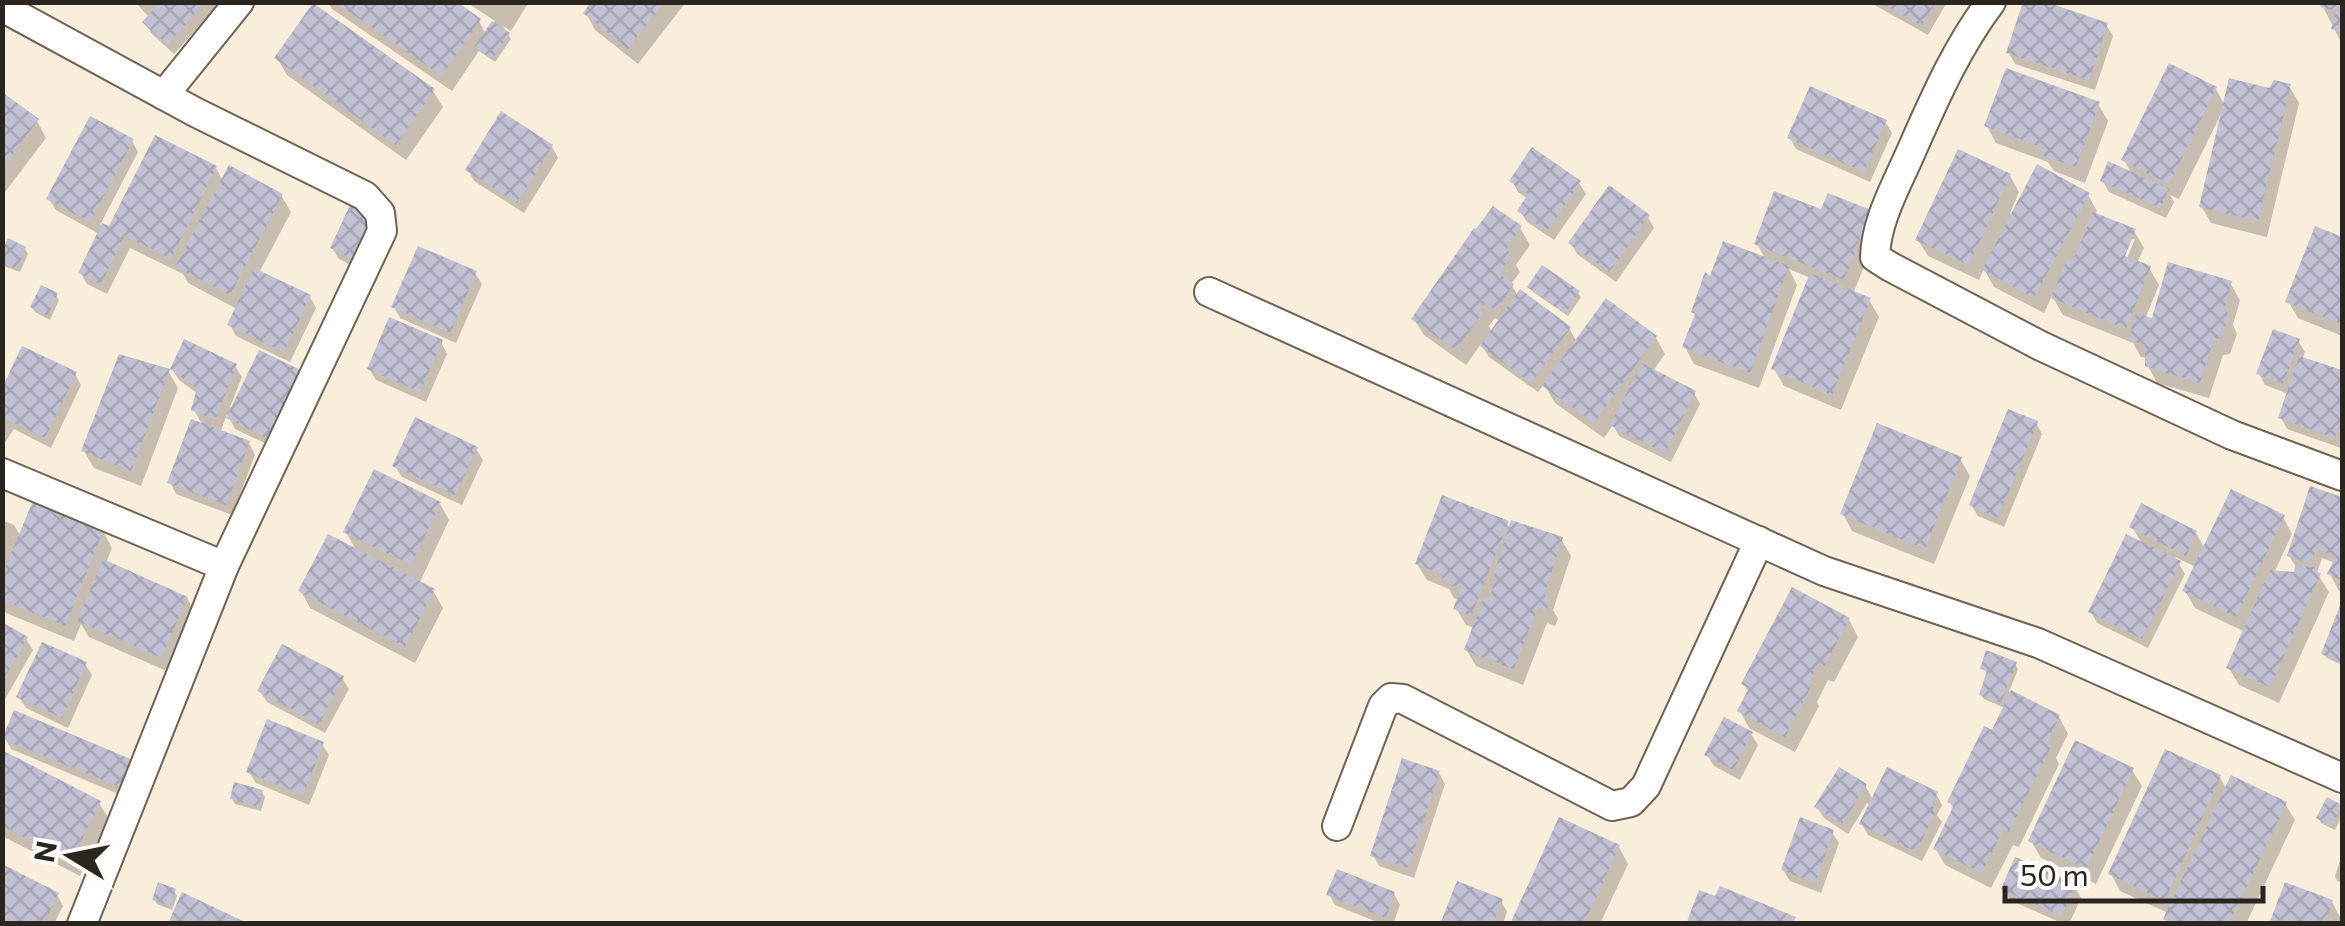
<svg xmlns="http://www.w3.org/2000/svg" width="2345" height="926" font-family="Commissioner,sans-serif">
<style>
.shadow{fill:#0003;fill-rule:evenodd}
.building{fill:url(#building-cross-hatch)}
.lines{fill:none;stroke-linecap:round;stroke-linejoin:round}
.street-casing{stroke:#6e6355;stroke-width:32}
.street{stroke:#fff;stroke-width:28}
</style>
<defs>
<pattern id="building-cross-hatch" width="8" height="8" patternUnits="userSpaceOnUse" patternTransform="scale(2.5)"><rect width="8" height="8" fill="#c2c1d4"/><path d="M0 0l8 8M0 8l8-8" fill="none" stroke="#a7a6b6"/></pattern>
</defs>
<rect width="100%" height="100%" fill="#f9eddc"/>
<g class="shadow">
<polygon points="135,2 221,2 174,54 152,34 145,23 150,18"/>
<polygon points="328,2 452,2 479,21 486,34 495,21 466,2 529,2 511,31 503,26 511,39 495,62 479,51 452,91 332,9"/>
<polygon points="594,2 686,2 638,64 595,30 586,13"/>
<polygon points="1869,2 1947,2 1928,35"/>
<polygon points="2324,2 2342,2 2342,44 2323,7"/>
<polygon points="2106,25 2113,36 2095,90 2015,64 2009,53"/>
<polygon points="277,58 433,91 443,107 406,160 287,75"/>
<polygon points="2289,86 2299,103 2267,237 2211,223 2201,206 2221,114 2179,199 2170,195 2174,202 2166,218 2109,192 2103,181 2132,174 2124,160 2216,89 2225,106"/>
<polygon points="2,95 37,121 46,138 2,196"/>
<polygon points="2098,104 2108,121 2085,183 2054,171 2048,162 1996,143 1987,126"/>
<polygon points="1885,122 1892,133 1870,182 1796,149 1790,138"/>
<polygon points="132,141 138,152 100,225 110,230 216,168 223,181 281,195 291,212 259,273 310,297 316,308 290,362 236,336 230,325 237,309 188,283 183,274 130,248 107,294 87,284 81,273 99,234 56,210 49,199"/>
<polygon points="552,147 558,158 524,213 474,181 468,170"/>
<path d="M 2010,176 L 2019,192 L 2010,213 L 2014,215 L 2088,195 L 2097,211 L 2095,215 L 2134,231 L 2144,248 L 2137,263 L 2149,268 L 2159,285 L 2145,319 L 2154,321 L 2230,283 L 2240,300 L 2233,325 L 2237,334 L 2230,354 L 2223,355 L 2209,398 L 2157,383 L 2148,366 L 2148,358 L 2141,357 L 2133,343 L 2063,315 L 2052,296 L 2044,313 L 1994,287 L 1984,269 L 1979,280 L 1928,256 L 1918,240 ZM 2129,239 L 2135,239 L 2123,268 L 2118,266 Z"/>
<polygon points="1512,181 1579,183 1586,194 1554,240 1527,222 1520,211 1528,199 1518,192"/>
<polygon points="353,206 364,272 339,259 332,248"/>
<polygon points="1869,212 1879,229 1853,294 1869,300 1879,317 1841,410 1784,386 1774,369 1811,278 1789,269 1797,285 1759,388 1694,364 1685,347 1711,281 1766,260 1757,244 1823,213"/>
<polygon points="1648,217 1654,228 1616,282 1577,254 1571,243"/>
<path d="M 1520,228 L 1530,245 L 1516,265 L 1520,272 L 1511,284 L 1518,296 L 1569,328 L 1577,342 L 1656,338 L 1665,354 L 1653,371 L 1694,393 L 1700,404 L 1671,462 L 1619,436 L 1613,425 L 1604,438 L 1555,403 L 1544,384 L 1538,392 L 1489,357 L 1481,344 L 1466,365 L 1424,335 L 1414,319 ZM 1495,318 L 1500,321 L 1492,332 L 1489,326 Z"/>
<polygon points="2317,229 2342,240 2342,336 2298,318 2288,301"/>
<polygon points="25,249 28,254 20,272 4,266 2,263"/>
<polygon points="475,273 482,284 456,343 400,318 394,307"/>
<polygon points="1530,287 1578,293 1581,297 1568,316 1533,292"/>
<polygon points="56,295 59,300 50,320 35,312 32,307"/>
<polygon points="2298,341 2305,352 2302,360 2342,373 2341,448 2287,429 2281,418 2289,394 2265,385 2259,373"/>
<polygon points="441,342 447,354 426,402 376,380 369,369"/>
<polygon points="235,366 242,377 230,407 285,453 235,429 227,414 220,433 249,443 255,455 232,515 176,494 170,482 203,426 194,410 198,394 179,380 172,369"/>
<polygon points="168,371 178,388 141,486 94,468 84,451"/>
<polygon points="75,374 81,385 51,448 14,429 2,447 2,393"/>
<polygon points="2036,423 2042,434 2004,527 1978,516 1971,505"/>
<polygon points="476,449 483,460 462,505 402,477 395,466"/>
<polygon points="1960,459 1970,476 1934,564 1852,531 1843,514"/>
<polygon points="2312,489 2342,499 2342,592 2339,591 2330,574 2335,563 2322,558 2317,573 2329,592 2279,703 2239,685 2229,668 2245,632 2195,608 2185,591 2196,567 2175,557 2185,574 2148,648 2097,623 2091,612 2143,545 2132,527 2196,533 2205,549 2283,517 2292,534 2274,573 2297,575 2296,567 2289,556"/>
<polygon points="440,504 449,520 419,584 433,591 443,608 415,663 310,608 301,591 357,552 346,532"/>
<polygon points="2,520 14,525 21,537 103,531 112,548 106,563 187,598 196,615 171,673 89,637 81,624 74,641 6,613 2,607"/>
<polygon points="1507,524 1511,530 1561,539 1571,556 1553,610 1558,619 1555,626 1547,623 1523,685 1476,666 1466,649 1474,628 1466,625 1456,608 1460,600 1454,598 1449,589 1427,580 1417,564"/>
<polygon points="2342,607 2342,665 2327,658 2324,654"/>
<polygon points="1849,620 1858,637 1834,682 1828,680 1817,702 1819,706 1795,752 1749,728 1740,711 1749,693 1744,684"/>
<polygon points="2,625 26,639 33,650 4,701"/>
<polygon points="85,664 92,675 68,728 26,708 19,697"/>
<polygon points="2015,664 2018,669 2009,692 2059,717 2068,734 2056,758 2059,764 2019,847 2013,845 1991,888 1945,865 1936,849 1954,810 1950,802 1993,733 2005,708 1984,699 1981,695 1989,674 1982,668"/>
<polygon points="342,678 349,689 325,733 267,702 260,691"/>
<polygon points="1751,734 1758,745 1740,780 1714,766 1707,755"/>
<polygon points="5,738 131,762 128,798 11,749"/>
<polygon points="322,744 329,755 309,805 256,783 249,772"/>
<polygon points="2,753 99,803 109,819 92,852 98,858 94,869 85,866 80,876 2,836"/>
<polygon points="2132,770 2142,786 2096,884 2041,858 2031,841"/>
<polygon points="1439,773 1445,784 1414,878 1379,866 1373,855"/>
<polygon points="2219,776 2227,790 2285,804 2295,820 2246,924 2168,924 2165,919 2168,913 2120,891 2111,874"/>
<polygon points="1865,785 1873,800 1936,794 1942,805 1937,815 1942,822 1922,861 1868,835 1862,824 1871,805 1867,803 1848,834 1824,818 1817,807"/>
<polygon points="262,792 265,797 261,811 235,804 232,799"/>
<polygon points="2328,801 2342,810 2342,816 2335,830 2321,823 2319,818"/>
<polygon points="1832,832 1839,843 1821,893 1790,881 1783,870"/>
<polygon points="1619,847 1628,864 1600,924 1513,924"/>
<polygon points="2342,855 2342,883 2337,881 2335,876"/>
<polygon points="2074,886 2081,898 2069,924 2064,924 2010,900 2004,889"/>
<polygon points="174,891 177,896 172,910 157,904 154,899"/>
<polygon points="1329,894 1394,894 1400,905 1393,924 1382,924 1335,905"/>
<polygon points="57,895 63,906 54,924 2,924"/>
<polygon points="1501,901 1507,912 1503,924 1443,924"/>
<polygon points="2332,902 2341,919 2340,924 2271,924"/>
</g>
<g class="building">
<polygon points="160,2 205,2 167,45 142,22"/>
<polygon points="335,2 457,2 481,19 442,76"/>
<polygon points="591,2 664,2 628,49 583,13"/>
<polygon points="1879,2 1935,2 1922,26"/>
<polygon points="2023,2 2046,2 2108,23 2089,80 2006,53"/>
<polygon points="2322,2 2342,2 2342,32 2331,29 2335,11 2320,7"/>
<polygon points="313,3 435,89 396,145 274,58"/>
<polygon points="492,21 510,33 492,59 474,47"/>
<polygon points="2169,63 2217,87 2169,184 2121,160"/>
<polygon points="2006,68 2100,102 2076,167 2041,155 2044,148 1984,126"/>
<polygon points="2229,78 2269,88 2274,80 2291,84 2258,221 2199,207"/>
<polygon points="1810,86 1887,120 1864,172 1787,138"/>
<polygon points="2,92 39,119 2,168"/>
<polygon points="501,111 553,145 517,203 465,170"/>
<polygon points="90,116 134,139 90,222 46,199"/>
<polygon points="155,135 217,166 171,259 125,235 101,284 78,273 102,223 109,226"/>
<polygon points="1532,147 1581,181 1547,231 1517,211 1528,194 1509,181"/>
<polygon points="1958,149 2011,174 1969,265 1915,240"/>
<polygon points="2108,161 2169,189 2160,208 2100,181"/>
<polygon points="2037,164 2090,193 2034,298 1982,270"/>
<polygon points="229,165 283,194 230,295 175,267"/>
<polygon points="1609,185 1650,215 1609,272 1568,243"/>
<polygon points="1774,191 1821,209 1828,193 1871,210 1844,280 1754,244"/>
<polygon points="351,203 380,216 358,262 330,248"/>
<polygon points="1493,206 1522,226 1506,250 1512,254 1499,273 1514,284 1496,311 1485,303 1480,310 1483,312 1456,350 1411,319 1474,228 1476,229"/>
<polygon points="2093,212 2136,229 2125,256 2151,266 2126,329 2051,298 2067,259 2073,262"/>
<polygon points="2315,226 2342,237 2342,324 2285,302"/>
<polygon points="8,238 26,247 17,269 2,263 2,252"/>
<polygon points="1723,241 1789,266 1750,373 1682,347 1695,314 1691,312 1705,272 1710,276"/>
<polygon points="418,246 477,271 450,333 391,307"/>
<polygon points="2168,262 2232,281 2224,309 2229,315 2222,338 2214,339 2200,383 2145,366 2145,345 2128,340 2136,313 2152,318"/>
<polygon points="1542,265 1580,291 1565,313 1527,287"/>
<polygon points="254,268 311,295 284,352 227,325"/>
<polygon points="1810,273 1871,298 1832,395 1771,369"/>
<polygon points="41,285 58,293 47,316 30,307"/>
<polygon points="1520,289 1571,327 1531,383 1480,346"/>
<polygon points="1606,298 1657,336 1594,423 1542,386"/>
<polygon points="389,317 443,340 420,392 367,369"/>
<polygon points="2273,329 2300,339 2283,384 2256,374"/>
<polygon points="184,339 237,364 215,420 191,410 197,388 170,369"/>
<polygon points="22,346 77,372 45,438 2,417 2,388"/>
<polygon points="259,350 311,375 278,444 226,418"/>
<polygon points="119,354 170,369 131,471 81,451"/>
<polygon points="2299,356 2342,370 2342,417 2335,438 2278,418"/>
<polygon points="1642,363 1696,391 1665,453 1610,425"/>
<polygon points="2008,409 2038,421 1998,518 1969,505"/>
<polygon points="415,417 478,447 455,495 392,466"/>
<polygon points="191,419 250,441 226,505 167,483"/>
<polygon points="1877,423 1962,457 1925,549 1840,514"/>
<polygon points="374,469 441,502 411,565 343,532"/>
<polygon points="2310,486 2342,497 2342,580 2327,574 2336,556 2316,549 2311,564 2287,556"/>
<polygon points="2231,489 2285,515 2236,617 2182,591"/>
<polygon points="1442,495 1509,521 1471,616 1453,609 1461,589 1442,581 1442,574 1415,564"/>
<polygon points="33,501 104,529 65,626 2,600 2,575"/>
<polygon points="2141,503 2197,531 2186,556 2129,527"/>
<polygon points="1511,520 1563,537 1544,595 1550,600 1546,611 1538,607 1514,669 1464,650 1483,599 1489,599 1496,578 1494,574"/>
<polygon points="328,534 435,589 405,647 298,591"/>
<polygon points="2126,534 2181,561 2142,639 2088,612"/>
<polygon points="103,559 188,597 161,658 77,621"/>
<polygon points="2295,566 2317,567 2317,572 2321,573 2270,687 2226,668 2270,570 2294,572"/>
<polygon points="1792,587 1850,618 1824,667 1819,664 1808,684 1811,687 1785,737 1737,711 1749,688 1741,684"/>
<polygon points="2342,600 2342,662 2321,654"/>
<polygon points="2,622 28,637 2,682"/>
<polygon points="42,642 87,662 62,718 16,697"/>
<polygon points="282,644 344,676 319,724 257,691"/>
<polygon points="1986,650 2017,662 2001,703 1979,695 1987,671 1980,669"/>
<polygon points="2011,690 2060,715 2047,743 2052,745 2009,832 2003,830 1982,873 1933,849 1954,805 1947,802 1984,726 1992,730"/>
<polygon points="14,710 133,760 122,788 2,739"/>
<polygon points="1724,717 1753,732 1733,770 1704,755"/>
<polygon points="267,719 324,742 303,795 246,772"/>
<polygon points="2075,740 2134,768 2086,869 2028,841"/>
<polygon points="2165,749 2221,775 2165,901 2108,874"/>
<polygon points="2,750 101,801 71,861 2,826"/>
<polygon points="1402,758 1440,771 1408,868 1370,856"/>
<polygon points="1839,767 1867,784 1842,824 1814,807"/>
<polygon points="1887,767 1938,792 1931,806 1937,809 1916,852 1859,824"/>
<polygon points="2231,775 2287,802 2229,924 2171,924 2163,919"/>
<polygon points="234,782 263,790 259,807 230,799"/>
<polygon points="2327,797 2342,805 2332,827 2316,818"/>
<polygon points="1559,817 1620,845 1584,924 1510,924"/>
<polygon points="1800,817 1834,830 1815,883 1781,870"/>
<polygon points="2015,857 2076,884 2062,916 2001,889"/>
<polygon points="2,864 59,893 43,924 2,924"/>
<polygon points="1337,869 1395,892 1386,918 1326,895"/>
<polygon points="1457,881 1503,899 1493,924 1440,924"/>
<polygon points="158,882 176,889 170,906 152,900"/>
<polygon points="2285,882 2333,900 2325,924 2269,924"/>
<polygon points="1720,886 1796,917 1793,924 1686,924 1699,890 1715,896"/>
<polygon points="182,892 249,924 174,924 169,921"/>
</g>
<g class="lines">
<defs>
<g id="street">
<path d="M 1991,2 C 1956,48 1933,102 1910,154 C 1896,186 1876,221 1875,257 L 1889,266 L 2041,346 L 2232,435 L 2342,476"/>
<polyline points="2,7 195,112 365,196 380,213 382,231 224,566 82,924"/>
<polyline points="164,95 239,2"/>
<polyline points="1209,292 1824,571 2038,643 2342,778"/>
<polyline points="2,473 224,566"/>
<polyline points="1337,826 1383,706 1391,698 1403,699 1612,806 1631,802 1646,786 1759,541"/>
</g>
</defs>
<use href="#street" class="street-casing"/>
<use href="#street" class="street"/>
</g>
<rect width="2345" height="926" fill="none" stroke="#2a251f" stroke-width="10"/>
<g transform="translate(70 856) rotate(280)" stroke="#fefcf8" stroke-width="8" paint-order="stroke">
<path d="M0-8L18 38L0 25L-18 38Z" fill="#2a251f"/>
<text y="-15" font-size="28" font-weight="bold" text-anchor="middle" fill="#2a251f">N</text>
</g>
<path d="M2005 886v15h258v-15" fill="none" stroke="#2a251f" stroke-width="5"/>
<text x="2020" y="886" font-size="30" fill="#2a251f" stroke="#fefcf8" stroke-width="8" paint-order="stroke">50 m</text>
</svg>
